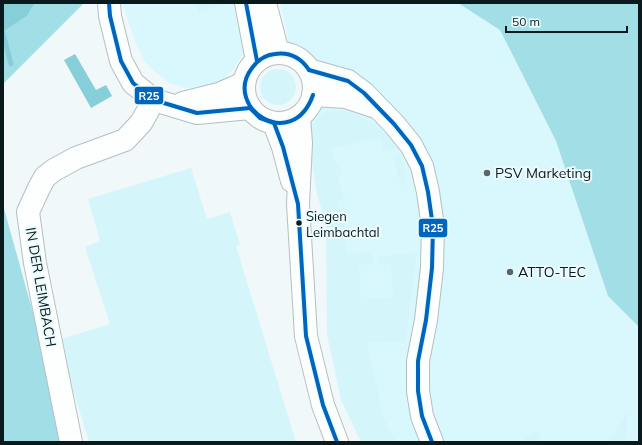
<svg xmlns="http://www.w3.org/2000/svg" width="642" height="445" font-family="Mulish,sans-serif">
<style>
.built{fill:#d9f8fd}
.green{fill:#d4f6fb}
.forest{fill:#a2dee6}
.water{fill:#86cfd9}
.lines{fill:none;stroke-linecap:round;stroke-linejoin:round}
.stream{stroke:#86cfd9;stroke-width:5}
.minor-casing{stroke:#b5bfc1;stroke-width:24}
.major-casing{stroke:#b5bfc1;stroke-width:24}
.minor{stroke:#fdfefe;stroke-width:22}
.major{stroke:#fdfefe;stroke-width:22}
.bus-1-casing{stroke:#ecfcfe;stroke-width:7}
.bus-1{stroke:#0065bd;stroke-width:4}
.poi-dot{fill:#5a6769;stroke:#ecfcfe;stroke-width:1.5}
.bus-dot{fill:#0a191b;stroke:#ecfcfe;stroke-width:1.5}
.labels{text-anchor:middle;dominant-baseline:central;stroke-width:4;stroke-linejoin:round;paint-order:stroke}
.bus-label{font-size:13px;fill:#0a191b;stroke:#ecfcfe;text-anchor:start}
.poi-label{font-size:14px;fill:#0a191b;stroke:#ecfcfe;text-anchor:start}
.street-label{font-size:14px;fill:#0a191b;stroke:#ecfcfe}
.line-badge{stroke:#ecfcfe;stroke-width:1.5}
.badge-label{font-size:11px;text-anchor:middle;font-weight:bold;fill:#fff}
</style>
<rect width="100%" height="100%" fill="#f0f8fa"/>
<g class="built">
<polygon points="122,3 238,3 249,44 243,54 232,71 218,84 187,88 170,83 160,76 145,62 136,44"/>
<polygon points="280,3 458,3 500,30 556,141 608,296 639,327 639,442 396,442 384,418 347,255 343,214 301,143 305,112 310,104 314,87 313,78 309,70 301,61 291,55"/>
</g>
<g class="green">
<polygon points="196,3 226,3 199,13"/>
<circle cx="278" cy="87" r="18"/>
<path d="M 333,110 C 358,110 383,128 397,148 L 384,152 L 380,137 L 331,149 L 335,164 L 340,163 L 344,175 L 338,176 L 344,200 L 337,202 L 343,214 L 347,254 L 371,250 L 373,257 L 373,264 L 359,265 L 361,299 L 393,298 L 391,264 L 379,264 L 377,258 L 385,256 L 417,252 L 406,341 L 367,342 L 384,418 L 396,442 L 361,442 L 341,400 L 327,335 L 326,223 L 317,195 L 312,162 L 311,138 L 312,128 L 316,120 L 321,115 L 328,111 Z"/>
<path d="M 400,154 L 401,156 L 400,157 L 402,162 L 404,161 C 406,169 404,176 407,184 L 401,186 L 393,156 Z"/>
<polygon points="191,168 207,219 230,212 240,245 236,246 296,442 89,442 58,340 110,324 85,247 100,241 88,199"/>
<polygon points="628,410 626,442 607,442"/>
<polygon points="536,430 541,438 536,442 517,442"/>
</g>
<g class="forest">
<polygon points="35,3 84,3 3,84 3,32 27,16"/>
<polygon points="458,3 639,3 639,327 608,296 556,141 500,30"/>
<polygon points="3,205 69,442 3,442"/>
</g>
<g class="water">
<polygon points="3,3 35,3 27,16 3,32"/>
<polygon points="75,54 96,90 106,85 112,96 91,108 64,60"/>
</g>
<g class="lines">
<polyline class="stream" points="3,33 11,64"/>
<defs>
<g id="minor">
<polyline points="109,3 110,16 121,61 133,83 154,100 197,113 250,108"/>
<polyline points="309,70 348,81 364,93 394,124 411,145 422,166 428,192 433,227 432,268 426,320 418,361 418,391 422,416 432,442"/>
<polyline points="313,95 346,97 373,106"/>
<polyline points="183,103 219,94 244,83"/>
<polyline points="71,442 35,263 28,212 39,188 45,177 54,170 76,158 125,140 141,123 154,100"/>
</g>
<g id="major">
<polyline points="246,3 257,61"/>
<polyline points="265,3 278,53"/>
<circle cx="279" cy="88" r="35"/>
<polyline points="299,117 301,143 298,204 306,336 323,405 337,442"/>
<polyline points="274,123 283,147 292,181"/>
</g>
</defs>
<use href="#minor" class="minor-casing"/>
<use href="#major" class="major-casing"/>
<use href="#minor" class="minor"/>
<use href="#major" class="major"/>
<defs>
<g id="bus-1">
<polyline points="109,3 110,16 121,61 133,83 154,100 197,113 250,108"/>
<polyline points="246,3 257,61"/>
<polyline points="309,70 348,81 364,93 394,124 411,145 422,166 428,192 433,227 432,268 426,320 418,361 418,391 422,416 432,442"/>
<path d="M 309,70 C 301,58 289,52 275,54 C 265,55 257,61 252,68 C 222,107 292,154 313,95"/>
<polyline points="250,108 260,118 274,123 283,147 298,204 306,336 323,405 337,442"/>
</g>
</defs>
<use href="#bus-1" class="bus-1-casing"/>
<use href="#bus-1" class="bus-1"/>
</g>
<g class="poi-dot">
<circle cx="487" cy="173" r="4"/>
<circle cx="510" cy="272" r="4"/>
</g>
<circle class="bus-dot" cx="299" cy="223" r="3.5"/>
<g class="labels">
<g class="bus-label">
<text x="306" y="216">Siegen<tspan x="306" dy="16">Leimbachtal</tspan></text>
</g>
<g class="poi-label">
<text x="495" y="173">PSV Marketing</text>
<text x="518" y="272">ATTO-TEC</text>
</g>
<g class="street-label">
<text transform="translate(41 287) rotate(80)">IN DER LEIMBACH</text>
</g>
</g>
<g class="line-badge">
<rect x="134" y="86" width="30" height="19" rx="4" fill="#0065bd"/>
<rect x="418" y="218" width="30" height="20" rx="4" fill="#0065bd"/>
</g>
<g class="badge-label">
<text x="149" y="100">R25</text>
<text x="433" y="232">R25</text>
</g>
<rect width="642" height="445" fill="none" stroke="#0a191b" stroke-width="8"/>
<path d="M506 26v6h121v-6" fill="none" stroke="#0a191b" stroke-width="2"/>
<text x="512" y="26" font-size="12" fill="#0a191b" stroke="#ecfcfe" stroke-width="3" paint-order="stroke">50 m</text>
</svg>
